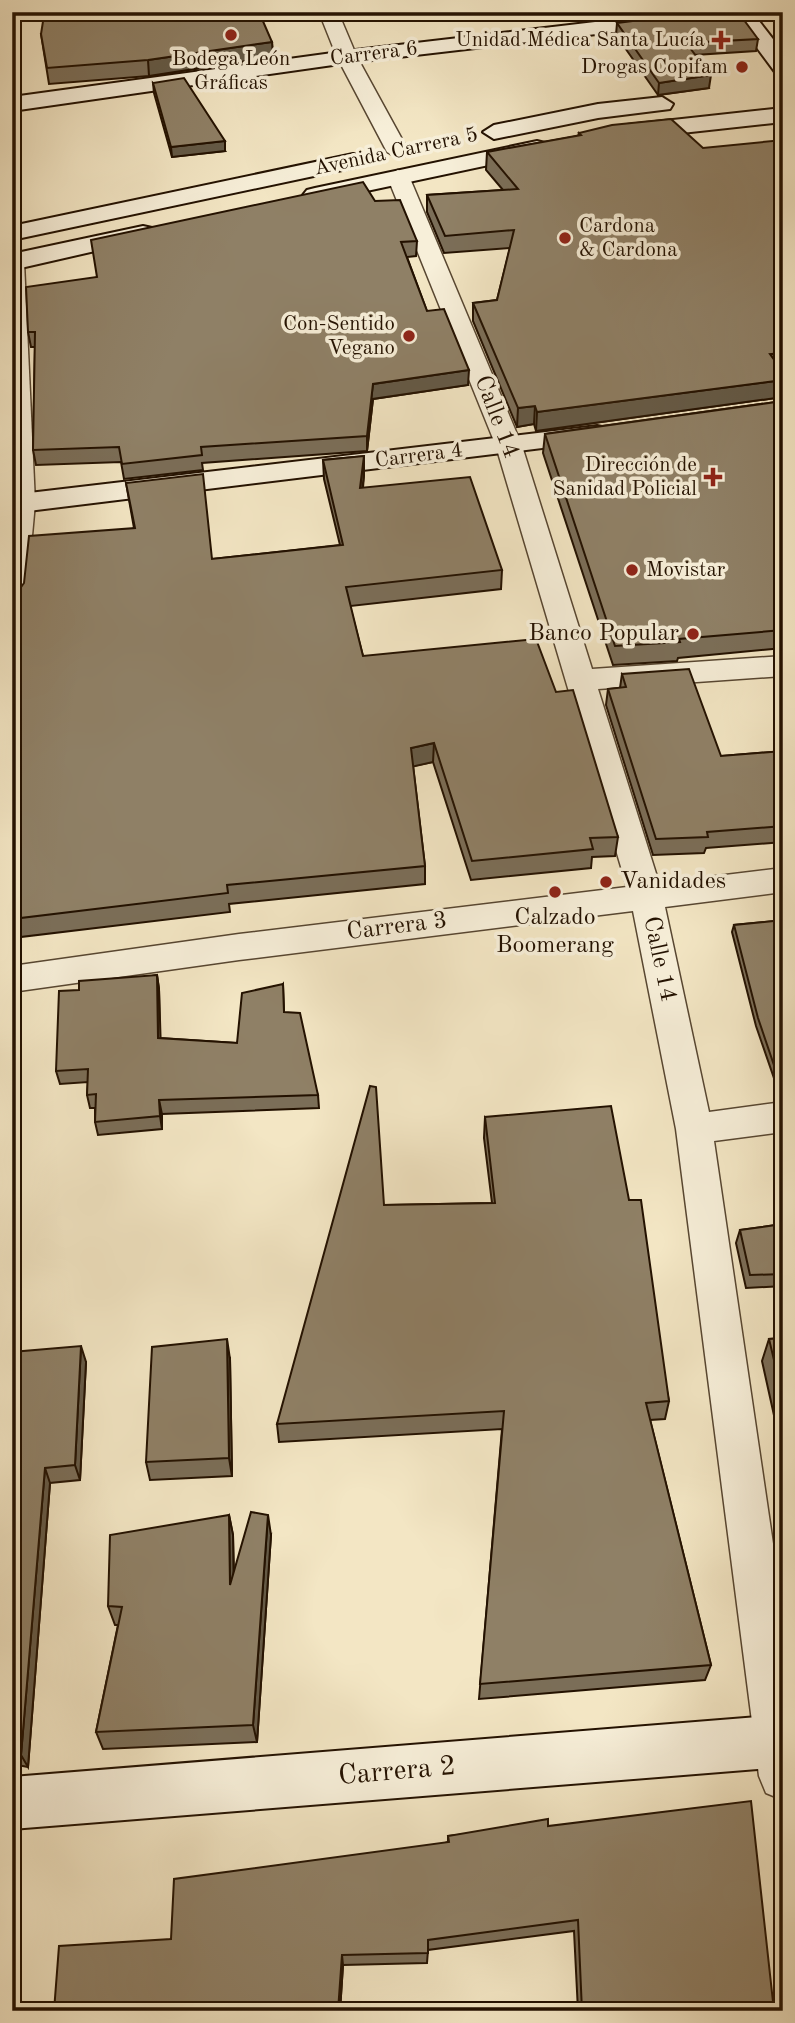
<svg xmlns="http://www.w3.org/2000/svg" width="795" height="2023" font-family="'Old Standard TT',serif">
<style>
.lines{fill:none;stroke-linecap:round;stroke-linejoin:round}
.street-casing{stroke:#574631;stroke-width:3}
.secondary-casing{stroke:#231100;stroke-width:4}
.street{fill:#f7efd9;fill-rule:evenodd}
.secondary{fill:#f7efd9;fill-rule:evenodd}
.wall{fill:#7b6e58;stroke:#231100;stroke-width:2}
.shaded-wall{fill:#645a47;stroke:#231100;stroke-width:2}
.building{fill:#8f8066;stroke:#231100;stroke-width:2}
.poi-dot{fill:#8f2418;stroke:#f7efd9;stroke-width:2.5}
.labels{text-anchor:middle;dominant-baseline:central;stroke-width:7;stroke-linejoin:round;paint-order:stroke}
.far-poi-label{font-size:21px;fill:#231100;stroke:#f7efd9;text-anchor:end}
.far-street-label{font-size:21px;fill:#231100;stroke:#f7efd9}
.street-label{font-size:24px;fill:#231100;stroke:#f7efd9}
.poi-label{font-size:24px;fill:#231100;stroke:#f7efd9;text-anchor:end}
.near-street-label{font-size:28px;fill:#231100;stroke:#f7efd9}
</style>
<rect width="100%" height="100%" fill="#f3e6c4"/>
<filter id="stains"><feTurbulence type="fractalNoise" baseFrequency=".00286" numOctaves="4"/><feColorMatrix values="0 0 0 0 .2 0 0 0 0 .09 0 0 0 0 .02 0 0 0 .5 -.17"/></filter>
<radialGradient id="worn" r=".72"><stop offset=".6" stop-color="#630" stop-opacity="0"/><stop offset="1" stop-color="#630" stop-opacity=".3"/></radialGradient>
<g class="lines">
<defs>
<g id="street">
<polygon points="319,12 338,12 357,57 409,152 405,156 398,158 387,152 337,57"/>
<polygon points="398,170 409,176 522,446 592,669 783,656 783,676 598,689 659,883 783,868 783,892 665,907 709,1112 783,1102 783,1132 714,1141 783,1612 783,1800 766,1793 759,1776 676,1129 633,911 239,960 12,992 12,966 239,934 627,887 496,446 387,176"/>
<polygon points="13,255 24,262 35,503 26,601 22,607 12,610"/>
</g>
<g id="secondary">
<polygon points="680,12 752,12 783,52 783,73 775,72 735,18 347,63 12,111 12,97 347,51"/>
<polygon points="662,97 673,104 670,109 598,118 494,139 483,132 494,125 598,104"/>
<polygon points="783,108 783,122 627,139 616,132 627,125"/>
<polygon points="537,141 545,143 549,148 545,153 315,202 307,200 303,195 307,190 315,188"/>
<polygon points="353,154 361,156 365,161 361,166 12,240 12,226"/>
<polygon points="143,226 152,228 155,233 152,238 12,270 12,254"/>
<polygon points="597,426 607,428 611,434 607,440 12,513 12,495"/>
<polygon points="783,1715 783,1767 12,1829 12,1777"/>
</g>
</defs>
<use href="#street" class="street-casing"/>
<use href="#secondary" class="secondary-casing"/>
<use href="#street" class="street"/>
<use href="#secondary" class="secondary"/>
</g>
<g class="wall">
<polygon points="617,23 758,39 756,51 695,55 709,88 658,95 616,35"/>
<polygon points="41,34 272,42 273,57 149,76 49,84"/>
<polygon points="153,83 225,151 172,157 154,93"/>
<polygon points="579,133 781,370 783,372 783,397 536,431 534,424 517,427 473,321 473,303 497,300 510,248 444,253 427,212 427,195 503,190 486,170 487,152 578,136"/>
<polygon points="375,201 417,241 416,256 407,257 427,311 468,385 373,399 367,451 202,463 203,470 124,479 121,462 36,465 33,450 35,347 31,347 28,332 97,277"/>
<polygon points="783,401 783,648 678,658 677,661 613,665 543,453 545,434"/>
<polygon points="364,456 364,475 363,488 502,570 501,589 350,606 363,656 556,692 618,837 615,856 592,857 591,868 471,880 433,762 413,766 425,866 425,884 229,904 230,912 12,938 12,592 19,590 134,528 126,483 212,559 340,545 324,479 323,460"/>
<polygon points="622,674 721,756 783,751 783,842 706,848 704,853 653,855 606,705 608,689 620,688"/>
<polygon points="783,920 783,1084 776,1084 756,1026 732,932 734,925"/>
<polygon points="157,975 159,989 160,1038 237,1043 283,984 284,1012 318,1095 319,1108 162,1114 162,1129 98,1135 95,1122 95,1108 90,1108 87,1095 88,1082 60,1084 56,1071 79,990"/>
<polygon points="485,1117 629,1200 669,1401 665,1419 650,1420 711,1665 705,1680 479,1699 502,1429 279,1442 277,1424 384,1205 492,1203 484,1138"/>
<polygon points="783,1224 783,1286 746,1288 736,1243 740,1230"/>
<polygon points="783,1338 783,1456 762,1361 769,1339"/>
<polygon points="12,1352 86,1362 80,1480 50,1483 28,1767 12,1764"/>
<polygon points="230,1359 232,1476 150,1480 146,1462"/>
<polygon points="229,1515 233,1535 234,1573 271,1535 257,1742 103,1749 96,1732 118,1625 115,1625 108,1606"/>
<polygon points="548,1826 774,2011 578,2011 574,1931 428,1950 427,1963 343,1965 340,2011 54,2011 171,1939 448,1842 448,1836"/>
</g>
<g class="shaded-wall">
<polygon points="433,12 481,12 481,16 433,21"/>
<polygon points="272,42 273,57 149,76 148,60"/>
<polygon points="711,75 709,88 658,95 659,83"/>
<polygon points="225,141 225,151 172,157 171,147"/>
<polygon points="783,353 783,370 767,373 770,354"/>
<polygon points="469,370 468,385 373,399 367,451 367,436 373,384"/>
<polygon points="783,380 783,397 536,431 537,412"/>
<polygon points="535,406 534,424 517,427 518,408"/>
<polygon points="364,456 364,475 360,507 360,488"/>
<polygon points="434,743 433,762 411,767 411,748"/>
<polygon points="157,975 159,989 161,1051 158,1038"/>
<polygon points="159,1100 162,1114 162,1129 160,1116"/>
<polygon points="227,1339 230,1359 232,1476 229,1458"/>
<polygon points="81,1346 86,1362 80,1480 75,1465"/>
<polygon points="45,1468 50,1483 28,1767 21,1755"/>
<polygon points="229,1515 233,1535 234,1604 230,1585"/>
<polygon points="268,1515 271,1535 257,1742 253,1725"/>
<polygon points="342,1955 343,1965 340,2011 338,2011"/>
</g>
<g class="building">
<polygon points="63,12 259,12 272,42 148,60 47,68 41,34 44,15"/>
<polygon points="703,12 738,12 758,39 686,43 711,75 659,83 617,23"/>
<polygon points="184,78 225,141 171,147 153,83"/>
<polygon points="671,119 703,148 783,140 783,353 770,354 783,372 783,380 537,412 535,406 518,408 473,303 497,300 514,230 445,236 427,195 518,189 487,152 581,135 579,133 612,125"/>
<polygon points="363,182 375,201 400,200 417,241 401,242 427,311 444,309 469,370 373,384 367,436 201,447 202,455 122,464 119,447 33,450 35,332 28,332 26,287 97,277 91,240"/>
<polygon points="783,401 783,630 679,639 680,642 615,646 545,434"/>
<polygon points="364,456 360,488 470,477 502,570 346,587 363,656 536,639 556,692 573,690 618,837 590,838 593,849 472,861 434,743 411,748 425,866 227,885 228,893 12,919 12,592 19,590 24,583 29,536 135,528 126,483 203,474 212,559 343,545 323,460"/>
<polygon points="689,669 721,756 783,751 783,826 707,832 708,837 656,839 608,689 626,687 622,674"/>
<polygon points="783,920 783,1077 778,1077 758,1018 734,925"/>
<polygon points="157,975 158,1038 237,1043 242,993 283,984 284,1012 300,1013 318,1095 159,1100 160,1116 95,1122 96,1094 87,1095 88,1069 56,1071 59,991 79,990 79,981"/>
<polygon points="370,1086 376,1087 384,1205 495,1203 485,1117 611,1106 629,1200 641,1200 669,1401 646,1403 711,1665 480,1684 504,1411 277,1424"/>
<polygon points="783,1224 783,1274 750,1275 740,1230"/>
<polygon points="783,1338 783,1398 769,1339"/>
<polygon points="227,1339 229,1458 146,1462 152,1347"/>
<polygon points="81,1346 75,1465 45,1468 21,1755 12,1754 12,1352"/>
<polygon points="251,1512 268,1515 253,1725 96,1732 122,1607 108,1606 110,1535 229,1515 230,1585"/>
<polygon points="751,1801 774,2011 582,2011 578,1920 428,1940 428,1953 342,1955 338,2011 54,2011 59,1946 171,1939 174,1879 449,1842 448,1836 548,1819 548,1826"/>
</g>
<g class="poi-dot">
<circle cx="231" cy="35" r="7"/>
<path d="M717.5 29.5h7v7h7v7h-7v7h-7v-7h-7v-7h7z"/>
<circle cx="742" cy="67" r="7"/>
<circle cx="565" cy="238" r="7"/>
<circle cx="409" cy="336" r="7"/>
<path d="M709.5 466.5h7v7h7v7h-7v7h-7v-7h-7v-7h7z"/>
<circle cx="632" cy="570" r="7"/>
<circle cx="693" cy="634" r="7"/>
<circle cx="606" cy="882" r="7"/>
<circle cx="555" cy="892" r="7"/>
</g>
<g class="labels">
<g class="far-poi-label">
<text x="705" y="40">Unidad Médica Santa Lucía</text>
<text x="231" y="59" text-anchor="middle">Bodega León<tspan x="231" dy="24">Gráficas</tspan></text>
<text x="728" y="67">Drogas Copifam</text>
<text x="579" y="226" text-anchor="start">Cardona<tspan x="579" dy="24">&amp; Cardona</tspan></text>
<text x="395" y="324">Con-Sentido<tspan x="395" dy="24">Vegano</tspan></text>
<text x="697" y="465">Dirección de<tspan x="697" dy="24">Sanidad Policial</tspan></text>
<text x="646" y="570" text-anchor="start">Movistar</text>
</g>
<g class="far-street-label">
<text transform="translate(374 54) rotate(-7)">Carrera 6</text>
<text transform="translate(396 152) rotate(-12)">Avenida Carrera 5</text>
<text transform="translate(419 456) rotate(-7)">Carrera 4</text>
</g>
<g class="street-label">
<text transform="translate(496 417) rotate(69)">Calle 14</text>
<text transform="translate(397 927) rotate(-7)">Carrera 3</text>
<text transform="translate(659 959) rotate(78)">Calle 14</text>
</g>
<g class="poi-label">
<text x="679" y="634">Banco Popular</text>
<text x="620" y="882" text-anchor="start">Vanidades</text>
<text x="555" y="918" text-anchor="middle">Calzado<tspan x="555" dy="28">Boomerang</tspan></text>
</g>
<g class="near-street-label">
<text transform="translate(397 1772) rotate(-5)">Carrera 2</text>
</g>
</g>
<rect width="795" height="2023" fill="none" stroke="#f3e6c4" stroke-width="42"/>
<rect x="14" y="14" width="767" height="1995" fill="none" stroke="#231100" stroke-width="3.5"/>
<rect x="21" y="21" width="753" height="1981" fill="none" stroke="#231100" stroke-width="2"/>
<rect width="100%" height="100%" filter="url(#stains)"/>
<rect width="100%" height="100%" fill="url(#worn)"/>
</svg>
